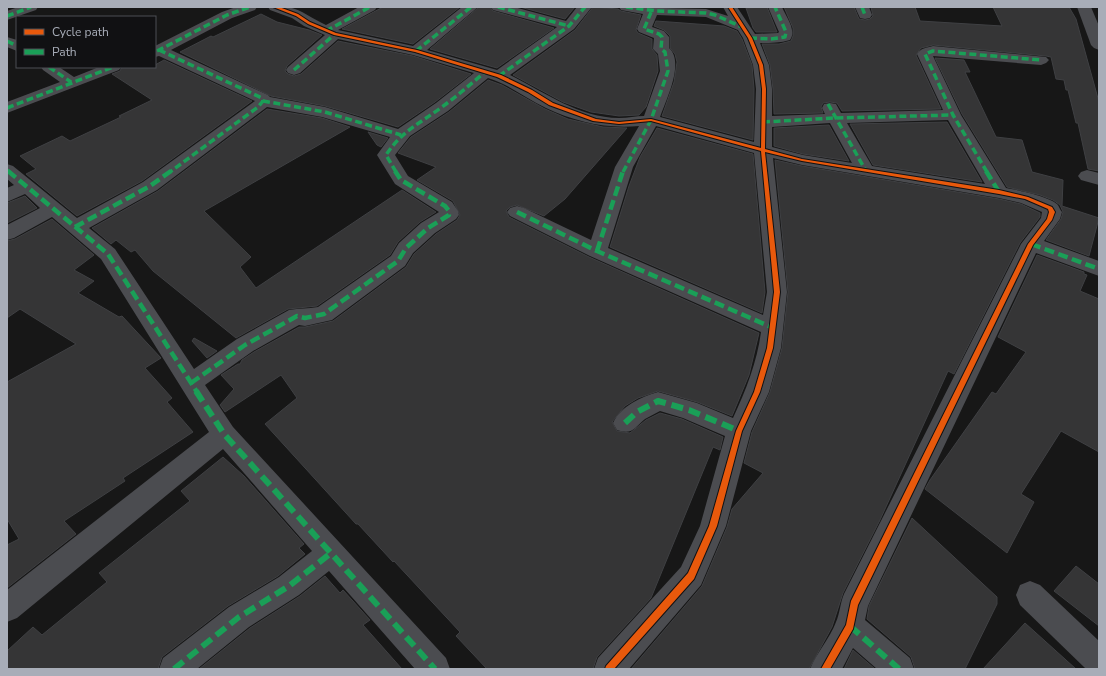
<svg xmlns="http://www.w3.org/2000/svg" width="1106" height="676" font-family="'Nunito Sans',sans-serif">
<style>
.building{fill:#353536;stroke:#3f4043}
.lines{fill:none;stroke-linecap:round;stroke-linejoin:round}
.minor{fill:#4b4c50;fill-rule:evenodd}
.quiet-far2{stroke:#1a9f57;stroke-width:3.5;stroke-dasharray:7 3.5;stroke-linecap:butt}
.quiet-far1{stroke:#1a9f57;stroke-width:4.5;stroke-dasharray:10 4.5;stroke-linecap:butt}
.quiet{stroke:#1a9f57;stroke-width:6;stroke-dasharray:12 6;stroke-linecap:butt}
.cycleway-casing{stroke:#111113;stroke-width:2}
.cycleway{fill:#e8590c;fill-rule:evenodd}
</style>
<rect width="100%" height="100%" fill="#171717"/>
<g class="building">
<polygon points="383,7 460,7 413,44 342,29"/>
<polygon points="479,7 490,7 493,11 554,28 497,68 430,49"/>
<polygon points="520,7 575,7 565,19"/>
<polygon points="593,7 618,9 621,11 641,15 636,30 638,33 652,39 652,49 657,55 658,71 646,107 639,115 619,116 591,112 563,102 513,75 575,30"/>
<polygon points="767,7 777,32 756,32 753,28 746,8"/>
<polygon points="784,7 854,7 859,19 865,20 870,19 873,16 871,7 915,7 920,21 1002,26 993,7 1069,7 1076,19 1099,102 1099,171 1088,169 1078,123 1076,123 1068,90 1066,90 1064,80 1056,79 1051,57 1046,56 933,45 921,48 916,55 941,109 842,111 837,103 830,102 823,103 821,107 823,113 774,114 773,89 770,65 762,44 779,44 791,41 793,36 793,28"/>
<polygon points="261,14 277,22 309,30 322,35 287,66 285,71 288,74 294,76 301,74 338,41 413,56 471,74 435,102 398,127 325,106 271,96 180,52 211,36 213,37"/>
<polygon points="656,21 724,26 737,31 742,39 752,65 754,89 753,140 662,116 674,82 677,62 675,54 670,48 670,36 664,30 654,26"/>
<polygon points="935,58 964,60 970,72 965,72 996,137 1022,140 1032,172 1063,180 1062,206 1099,218 1089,256 1046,240 1061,219 1063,212 1060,205 1053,200 1040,195 1007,187 962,114"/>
<polygon points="164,60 252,101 142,181 77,216 26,174 36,169 20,156 62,136 70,141 121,117 119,116 152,100 112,74 120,71 122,67 155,67 155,65"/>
<polygon points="488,80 502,85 545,109 568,119 603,127 627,128 565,199 544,216 517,205 510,207 506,211 509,217 589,257 759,333 749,375 732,416 697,402 658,391 638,398 625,406 612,422 617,431 630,433 646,420 660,413 682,419 723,437 720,450 713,447 651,598 597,657 593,669 487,669 456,636 460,632 394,561 393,562 358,524 356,524 265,424 297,398 281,375 225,412 220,405 234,389 221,375 238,364 240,364 242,360 254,352 299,327 305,327 333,321 406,267 414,254 436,234 457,220 460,215 453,201 417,180 436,167 398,153 411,137 449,112"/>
<polygon points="267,109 322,118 350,127 204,211 251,257 240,267 256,288 402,190 436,212 420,222 398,242 390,255 317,306 288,309 236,338 153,271 135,250 131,252 116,240 111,244 92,228 158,191"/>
<polygon points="947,122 982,182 873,165 850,124"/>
<polygon points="829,125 849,161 803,154 774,146 774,128"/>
<polygon points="657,128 753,154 765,292 762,313 610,247 629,186 640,157"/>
<polygon points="368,132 388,138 381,147 377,145"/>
<polygon points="775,160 802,166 999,199 1021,204 1040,213 1040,217 1020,243 954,374 948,371 880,520 843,593 832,627 809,669 631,669 702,586 727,527 732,509 763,473 744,463 752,432 770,392 782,348 788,292"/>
<polygon points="25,196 37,208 7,223 7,203"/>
<polygon points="52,219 94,255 74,270 94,281 78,293 119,317 122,316 161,358 145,368 172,398 167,402 193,432 123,478 125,481 64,521 76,534 7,588 7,545 19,539 7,519 7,382 76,344 20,309 7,318 7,241 15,239"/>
<polygon points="1037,255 1084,272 1084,274 1087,275 1080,291 1099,299 1099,452 1061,431 1021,494 1034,502 1007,553 925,489 930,480 992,392 996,394 1026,352 998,337"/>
<polygon points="194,338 217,351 207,358 192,341"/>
<polygon points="223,457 244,476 304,544 299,548 305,554 278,576 228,606 162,657 158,669 7,669 7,651 33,627 42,635 107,582 99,573 190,501 181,491"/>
<polygon points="912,518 997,597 997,604 965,669 915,669 911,657 867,619 869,606"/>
<polygon points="1076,566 1099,584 1099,626 1054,591"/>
<polygon points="325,576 340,593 343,590 370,620 363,625 402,669 199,669 250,628 300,596"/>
<polygon points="1025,623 1076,669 983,669"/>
<polygon points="853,650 875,669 844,669"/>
</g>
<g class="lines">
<g class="minor">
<polygon points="18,7 38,7 36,10 7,20 7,11"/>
<path d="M 236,7 L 257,7 L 255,10 L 232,18 L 171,50 L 268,95 L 270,97 L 325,107 L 398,129 L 436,103 L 474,73 L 413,55 L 338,39 L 300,73 L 294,75 L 288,73 L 286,70 L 288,67 L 325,35 L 304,26 L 292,18 L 270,10 L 268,7 C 274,7 281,6 288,7 C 301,9 314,20 326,25 L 359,7 L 377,7 L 375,10 L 338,30 L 413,46 L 462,7 L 478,7 L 427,50 L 497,70 L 557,27 L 493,10 L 491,7 L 514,7 L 566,21 L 577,7 L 592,7 L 574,29 L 510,75 C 544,92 580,118 619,118 C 628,118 636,116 644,116 L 660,71 L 658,54 L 653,49 L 654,38 L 639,32 L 637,29 L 643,14 L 621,10 L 619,7 L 706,9 L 728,16 L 723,7 L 737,7 L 755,34 L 778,33 L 779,32 L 768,7 L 782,7 C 786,17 797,30 790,40 C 780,43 770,43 760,43 L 769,65 L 772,89 L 772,116 L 825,114 L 822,108 L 824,104 L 830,103 L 836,104 L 841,113 L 943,110 L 917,54 C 921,48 926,48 933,46 L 1046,57 L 1049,60 L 1046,63 L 1041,65 L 933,56 L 961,115 L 1006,188 C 1017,190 1048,196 1057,204 C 1059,206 1060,210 1062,212 L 1060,219 L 1044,241 L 1099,261 L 1099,276 L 1036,253 L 868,606 L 865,620 L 910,658 L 914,669 L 877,669 L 853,648 L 842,669 L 810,669 C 817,652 830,638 836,622 C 840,613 840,603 844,594 L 1021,244 L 1041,218 L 1042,212 L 1021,203 L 999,198 L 802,165 L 773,158 L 787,292 L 781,348 L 769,392 L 751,431 L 726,526 L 701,585 L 629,669 L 594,669 L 598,658 L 681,567 L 700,526 L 725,436 L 683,418 L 660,411 C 655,414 650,416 645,419 C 634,428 633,435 617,430 L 613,423 C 621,406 641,397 658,392 L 697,403 L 733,418 C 746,390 757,362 761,332 L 590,256 L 510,216 L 507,212 L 510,208 L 517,206 L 524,208 L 591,240 L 615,167 L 639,126 C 606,129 576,122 546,108 C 526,99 509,84 488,78 L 448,111 L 410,136 L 395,155 L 408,176 L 452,202 L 458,211 L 459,215 L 456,219 L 435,233 L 413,253 L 405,266 L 332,320 L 305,326 L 299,325 L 253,351 L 205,385 L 233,427 L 446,658 L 450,669 L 415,669 L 329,571 L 299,595 L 249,627 L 197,669 L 159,669 L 163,658 L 229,607 L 279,577 L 312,551 L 223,449 L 17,618 L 7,622 L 7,590 L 209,432 L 101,259 L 52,217 L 14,238 L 7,240 L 7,225 L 40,208 L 25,194 L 7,202 L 7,188 L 14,185 L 7,179 L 7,164 L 13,166 L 77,218 L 143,182 L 255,101 L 159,56 L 155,57 L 155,46 L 222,12 ZM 657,15 L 706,17 L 738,30 L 743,38 L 753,65 L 756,89 L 754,142 L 660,117 C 666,100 685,62 669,48 L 669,37 L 664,31 L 652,27 ZM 267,107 L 322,117 L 390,137 L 377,155 L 395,184 L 439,212 L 421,223 L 399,243 L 391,256 L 318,307 C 308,309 299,308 289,310 L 237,339 L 194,369 L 115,249 L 89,228 L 157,190 ZM 948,120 L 985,184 L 872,166 L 847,123 ZM 830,123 L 852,163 L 803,155 L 772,147 L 772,127 ZM 656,126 L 754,153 L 767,292 L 763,315 L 608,248 L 633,167 Z"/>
<polygon points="855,7 869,7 872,15 870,18 865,19 860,18"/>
<polygon points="1077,7 1091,7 1099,26 1099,50 1094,48 1091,45"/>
<polygon points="7,37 17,40 17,51 7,47"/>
<polygon points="41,67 59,67 74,77 99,67 121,67 119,70 7,113 7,102 60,82 43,70"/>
<polygon points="1087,170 1099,173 1099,185 1081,180 1078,176 1081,172"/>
<polygon points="1030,581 1040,585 1099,641 1099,669 1086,669 1020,605 1016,595 1020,585"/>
</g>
<g class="quiet-far2">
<polyline points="498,7 569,26"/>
<polyline points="626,7 657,11 706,13 715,15 742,27"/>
<polyline points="862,7 865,15"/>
<polyline points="7,16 31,7"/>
<polyline points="326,31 370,7"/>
<polyline points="750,38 771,39 785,37 786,32 775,7"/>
<polyline points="7,41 17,46"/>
<polyline points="159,50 262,98 263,101 258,107 170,172"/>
<polyline points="157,51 227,15 250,7"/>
<polyline points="416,51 471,7"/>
<polyline points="49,67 71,82"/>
<polyline points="294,70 335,34"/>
<polyline points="499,76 569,26 585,7"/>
<polyline points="263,101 325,112 401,135"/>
<polyline points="828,104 866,171"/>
<polyline points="7,108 113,67"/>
<polyline points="763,122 835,118 953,115"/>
<polyline points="7,170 9,172"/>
<path d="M 396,172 L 386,155 C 401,132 420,123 442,107 C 457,96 471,84 485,72"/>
<polyline points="623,172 651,120 668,71 665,52 661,49 662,37 659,34 644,29 652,10"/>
<polyline points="987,172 953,115 925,54 933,51 1041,60"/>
</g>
<g class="quiet-far1">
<polyline points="8,171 108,254 197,392"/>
<polyline points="986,171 999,192"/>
<polyline points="517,212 597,251 771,327"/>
<polyline points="75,227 150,186 171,171"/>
<polyline points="1031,244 1099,269"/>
<polyline points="597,251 623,171"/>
<polyline points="191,383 245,345 297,316 305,318 324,314 398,261 406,248 428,228 449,215 449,211 445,206 401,180 395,171"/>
</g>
<g class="quiet">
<polyline points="196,391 224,434 435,669"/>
<polyline points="625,423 637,412 658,401 689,410 739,431"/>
<polyline points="850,626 899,669"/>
<polyline points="174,669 239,617 289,586 331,553"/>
</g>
<defs>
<polygon id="cycleway" points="273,7 279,7 298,14 310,22 336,33 417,50 501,75 532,90 553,103 596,119 619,122 651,119 761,148 762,89 759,65 748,38 728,7 732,7 752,38 763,65 766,89 765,149 802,159 999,190 1028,197 1052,207 1055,212 1052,220 1033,245 858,605 853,629 830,669 821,669 846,625 851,601 1028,244 1047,219 1049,212 1048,209 1025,199 999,194 802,161 765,152 780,292 773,348 760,392 742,431 717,526 694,579 614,669 605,669 606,666 688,573 709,526 736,431 754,392 767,348 774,292 761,151 651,121 619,124 593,121 549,105 528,92 497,77 415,52 334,35 308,24 296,16"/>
</defs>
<use href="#cycleway" class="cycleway-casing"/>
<use href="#cycleway" class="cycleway"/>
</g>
<rect width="1106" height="676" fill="none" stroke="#a8adb8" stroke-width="16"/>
<rect x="16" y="16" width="140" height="52" fill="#111113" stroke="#4d4f55"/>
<rect x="24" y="29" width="20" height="6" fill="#e8590c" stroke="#4d4f55"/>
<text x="52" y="36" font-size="12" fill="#a8adb8">Cycle path</text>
<rect x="24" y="49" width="20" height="6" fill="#1a9f57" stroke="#4d4f55"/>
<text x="52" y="56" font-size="12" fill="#a8adb8">Path</text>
</svg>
